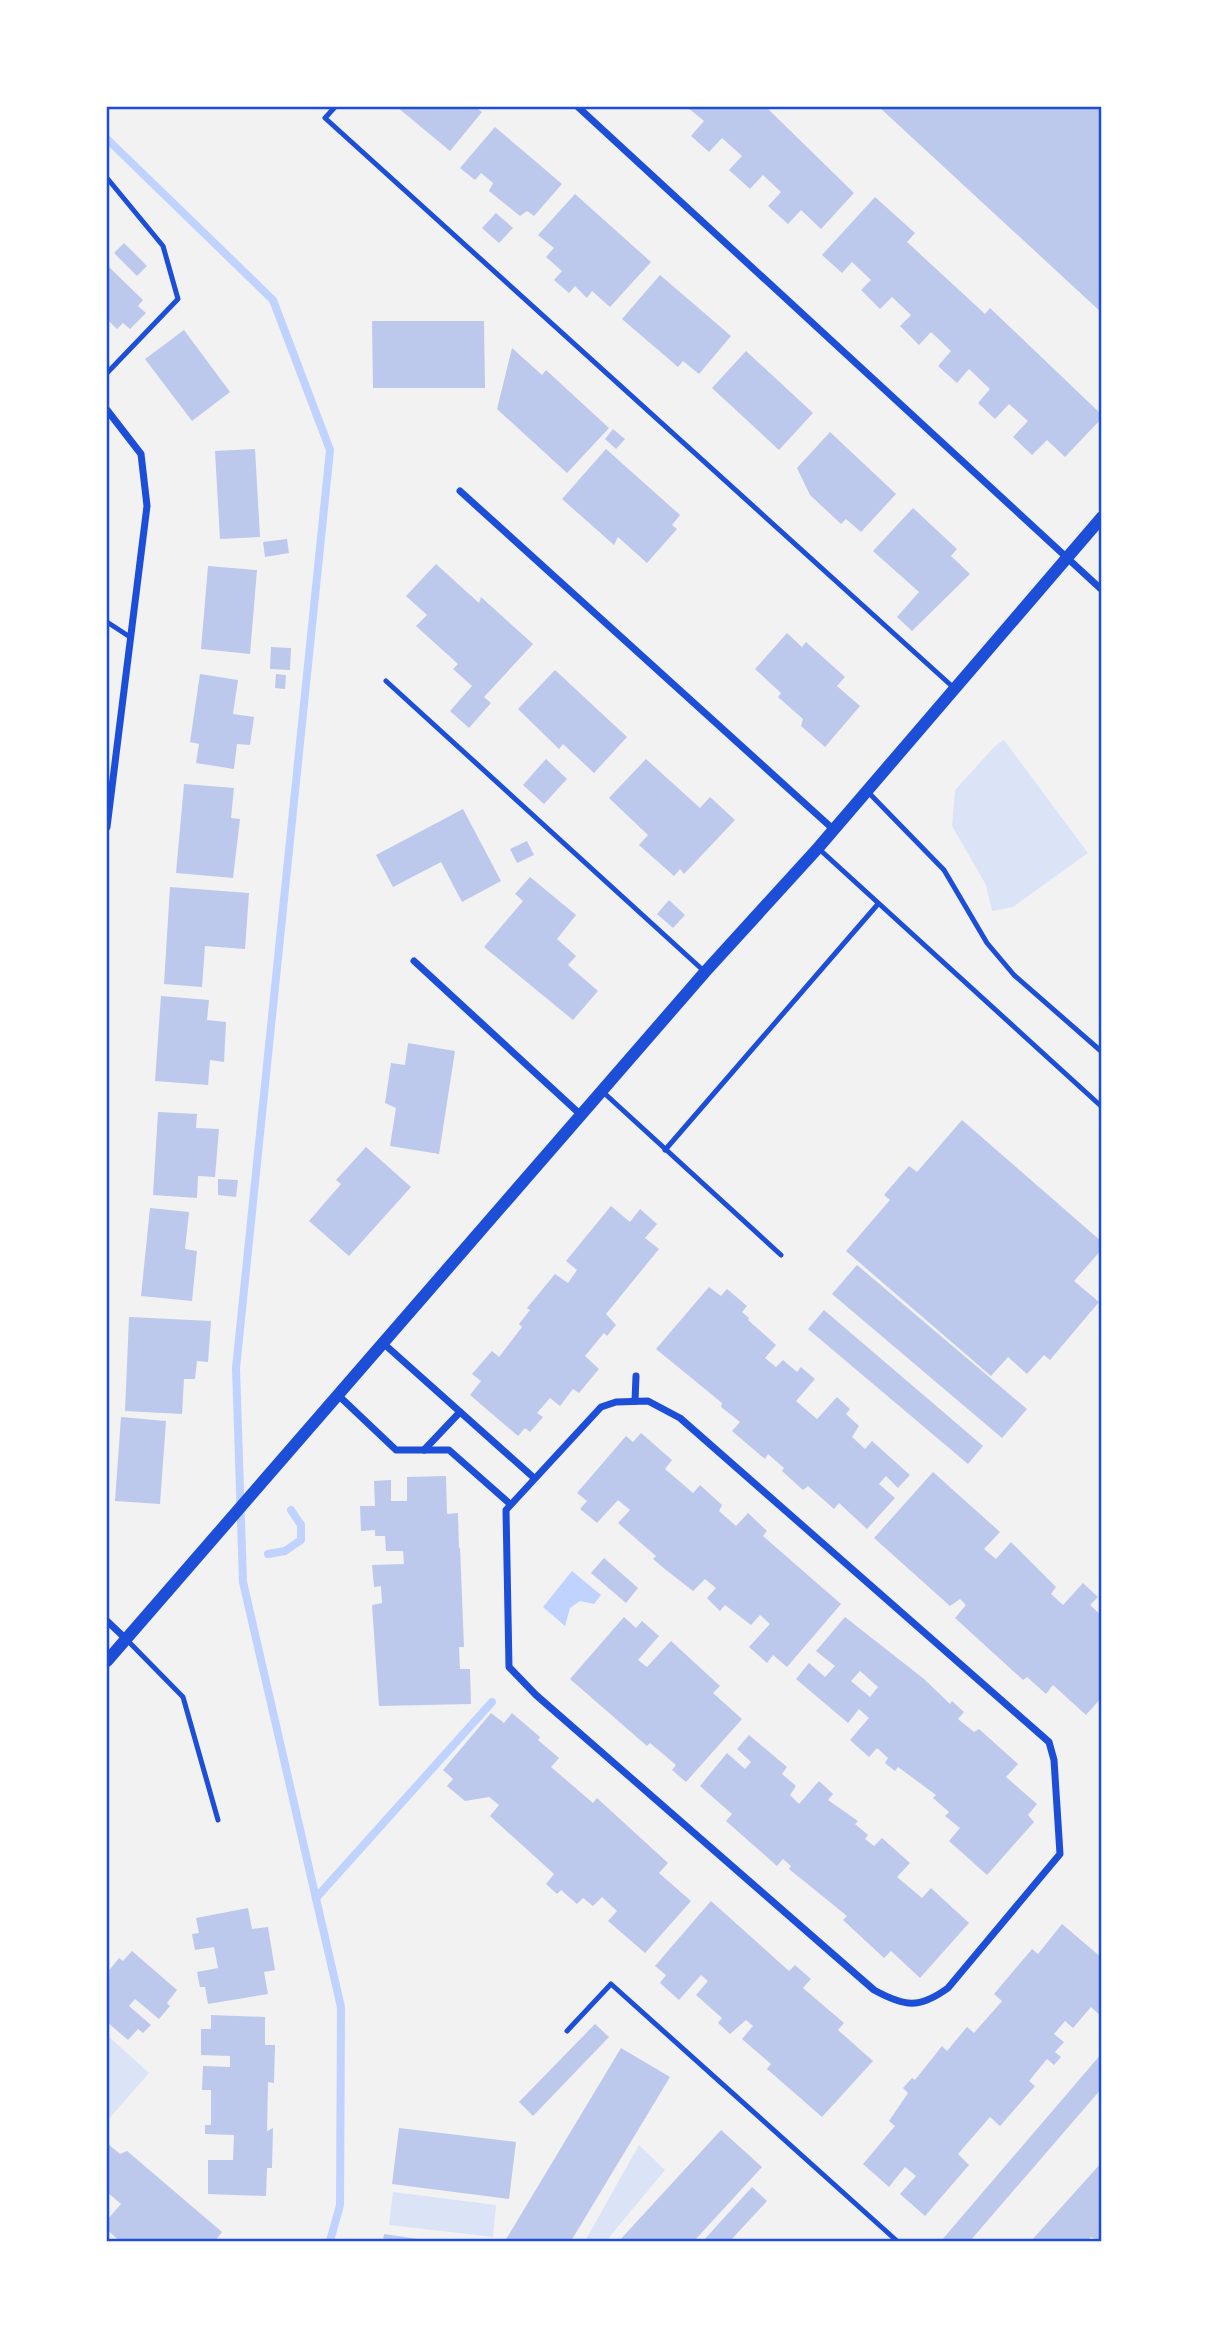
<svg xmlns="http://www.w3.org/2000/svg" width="1209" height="2348" font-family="'PT Sans',sans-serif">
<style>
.green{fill:#dbe4f7}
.water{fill:#bfd3fe}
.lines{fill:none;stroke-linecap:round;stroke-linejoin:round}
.stream{stroke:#bfd3fe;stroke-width:8}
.building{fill:#bdc9ec;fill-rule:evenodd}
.service{stroke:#1d4ed8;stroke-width:5}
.minor{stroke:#1d4ed8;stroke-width:7}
.tertiary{stroke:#1d4ed8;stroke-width:12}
.neatline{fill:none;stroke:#1d4ed8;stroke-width:2.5}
</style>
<rect width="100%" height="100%" fill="#f2f2f2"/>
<g class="green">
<polygon points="1004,740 1088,853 1013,907 992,911 986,885 952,826 955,790 995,746"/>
<polygon points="107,2035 149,2073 107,2121"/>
<polygon points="639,2145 665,2170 606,2241 585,2241"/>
<polygon points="393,2192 496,2205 493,2237 389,2225"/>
</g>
<polygon class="water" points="572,1571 601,1595 594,1604 580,1601 570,1608 565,1626 543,1607"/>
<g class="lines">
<g class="stream">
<polyline points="107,139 273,300 330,450 236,1368 243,1582 341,2007 340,2205 330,2241"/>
<polyline points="268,1554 285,1551 301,1540 301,1525 291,1510"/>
<polyline points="316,1898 492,1702"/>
</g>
</g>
<g class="building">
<polygon points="397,107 475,107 482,112 450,151"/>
<polygon points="687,107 766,107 854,193 821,229 801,210 788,224 768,206 781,192 763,175 750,189 729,170 742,156 722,138 709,152 691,136 704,121"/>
<polygon points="879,107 1102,107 1102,313"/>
<polygon points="495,127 562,184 534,216 527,211 520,216 489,191 493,183 481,173 475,180 460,168"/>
<polygon points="575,194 651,262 610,307 592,291 587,298 575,286 569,293 554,280 562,271 546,257 554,248 538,235"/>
<polygon points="875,197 915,233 907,242 985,314 990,308 1102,415 1102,418 1065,457 1047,440 1032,455 1013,437 1028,421 1009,404 995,419 978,403 990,389 969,369 957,383 938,366 951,351 931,332 919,345 900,326 911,315 892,297 880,309 861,290 871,280 852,262 842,273 822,255"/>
<polygon points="496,213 513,228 499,243 482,228"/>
<polygon points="124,243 147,266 137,276 114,253"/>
<polygon points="107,265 143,300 138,306 146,313 130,329 123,323 117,329 107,319"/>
<polygon points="660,275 731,336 699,374 683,361 678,367 622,319"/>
<polygon points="372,321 484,321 485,388 373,388"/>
<polygon points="184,330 230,392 192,421 145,359"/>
<polygon points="512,348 542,375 546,370 609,428 567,473 497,409"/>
<polygon points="746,351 813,413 779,450 712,388"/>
<polygon points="613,429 625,439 616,449 605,439"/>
<polygon points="830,432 896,494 861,532 846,519 841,524 810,495 797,468"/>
<polygon points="255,449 260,537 220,539 215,451"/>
<polygon points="606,449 680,515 672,525 677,529 647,563 618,537 614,545 562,499"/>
<polygon points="913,508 957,549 951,556 970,574 912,631 897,617 919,592 873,551"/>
<polygon points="287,539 289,553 265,557 263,542"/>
<polygon points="436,564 479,603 481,597 533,644 484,697 491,703 469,728 450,711 472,686 453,669 458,664 416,626 427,615 406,596"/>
<polygon points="208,566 257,570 250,654 201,649"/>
<polygon points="787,633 802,647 806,642 845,677 837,686 860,706 825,747 801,726 803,719 778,697 781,693 755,669"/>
<polygon points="271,647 291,648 290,670 270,669"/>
<polygon points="555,670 627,737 594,773 563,744 559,749 518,709"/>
<polygon points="200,674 238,680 233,714 254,717 250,745 237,744 234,769 196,763 199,744 190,742"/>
<polygon points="276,674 286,675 285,689 275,688"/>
<polygon points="546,759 567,779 544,804 523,785"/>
<polygon points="646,759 700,808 710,797 735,820 684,874 680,869 674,876 639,845 648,835 609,798"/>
<polygon points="184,784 234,788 231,818 240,819 233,878 176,873"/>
<polygon points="463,809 501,881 462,902 441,862 393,887 376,855"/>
<polygon points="527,841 534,855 517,863 510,849"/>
<polygon points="530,877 576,915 557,939 576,956 568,965 598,991 573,1020 484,947 523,901 515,894"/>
<polygon points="170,887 249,893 245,949 205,946 202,987 164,984"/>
<polygon points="669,900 685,915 673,928 657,914"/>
<polygon points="161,996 209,1000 207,1020 226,1022 224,1062 210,1060 208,1085 155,1081"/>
<polygon points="408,1043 455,1051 439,1154 390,1146 396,1108 385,1103 391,1063 405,1065"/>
<polygon points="158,1112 197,1114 196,1128 219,1129 215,1177 198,1176 197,1198 153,1195"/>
<polygon points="962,1120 1102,1242 1102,1249 1074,1281 1099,1302 1050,1360 1044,1355 1027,1374 1008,1357 991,1376 846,1251 890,1200 884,1195 909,1166 917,1172"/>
<polygon points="366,1147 411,1187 349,1256 309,1221 341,1184 336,1180"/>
<polygon points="218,1179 238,1180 236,1197 218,1195"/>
<polygon points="611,1206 630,1222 640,1209 657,1224 645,1238 659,1249 606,1314 616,1325 607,1336 604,1333 585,1356 599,1369 579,1393 573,1389 560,1406 550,1398 537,1413 543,1417 530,1432 525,1428 518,1436 470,1395 481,1381 472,1374 492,1351 499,1357 522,1327 519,1324 530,1310 527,1308 555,1274 568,1283 577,1270 566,1261"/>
<polygon points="150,1208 189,1212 185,1249 197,1251 192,1301 141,1296"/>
<polygon points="857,1265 1027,1409 1002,1438 832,1294"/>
<polygon points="709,1287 721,1296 727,1289 747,1306 742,1312 749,1318 748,1320 776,1345 765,1358 776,1367 783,1360 797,1372 801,1367 815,1379 796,1401 817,1419 837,1397 850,1409 846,1414 859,1426 852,1437 865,1449 872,1441 910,1475 898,1488 886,1476 879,1484 895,1498 867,1529 839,1503 834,1509 808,1486 803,1490 782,1471 784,1468 768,1454 765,1459 732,1431 740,1422 721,1407 722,1403 656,1349"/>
<polygon points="824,1310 983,1446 968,1464 808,1329"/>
<polygon points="129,1317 211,1321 208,1362 197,1361 195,1379 184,1379 182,1414 125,1411"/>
<polygon points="121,1417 166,1421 160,1504 115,1501"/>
<polygon points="641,1433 672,1460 665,1469 693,1493 700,1485 722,1505 719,1511 736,1526 748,1513 767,1531 763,1536 841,1604 787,1667 773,1655 767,1663 749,1647 770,1624 760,1615 751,1625 725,1605 720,1611 707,1598 716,1588 705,1579 693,1591 666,1570 653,1559 656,1556 618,1523 630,1510 618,1500 597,1523 580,1509 587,1501 577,1493 626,1436 633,1442"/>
<polygon points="933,1472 1000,1532 984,1549 996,1559 1011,1542 1056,1587 1051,1594 1063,1605 1083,1583 1098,1597 1090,1605 1102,1616 1102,1697 1086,1715 1053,1685 1046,1694 1027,1677 1023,1680 955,1618 966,1605 960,1599 950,1606 874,1538"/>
<polygon points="446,1476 447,1514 458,1513 459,1549 460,1547 464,1647 459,1647 460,1669 470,1669 471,1704 379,1706 372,1605 382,1603 381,1586 374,1587 372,1565 404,1564 403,1551 386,1551 385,1536 375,1536 375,1530 361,1531 360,1506 375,1506 374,1481 391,1480 391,1501 407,1501 407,1477"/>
<polygon points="604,1558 638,1588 626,1603 591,1573"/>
<polygon points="624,1617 636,1628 642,1621 659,1636 638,1660 647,1667 671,1641 720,1686 713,1693 742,1719 686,1782 672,1770 676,1765 650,1743 647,1746 570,1679"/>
<path d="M 845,1617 L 924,1679 L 950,1704 L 952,1701 L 964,1712 L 958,1719 L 974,1732 L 979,1729 L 1018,1764 L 1006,1777 L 1037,1804 L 1028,1815 L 1034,1822 L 987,1875 L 949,1841 L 960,1828 L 945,1816 L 949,1812 L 933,1798 L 936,1795 L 898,1767 L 895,1771 L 885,1763 L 888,1758 L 877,1748 L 869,1757 L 850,1740 L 869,1718 L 859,1709 L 848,1723 L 796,1679 L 809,1663 L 825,1677 L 835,1666 L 816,1651 ZM 860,1671 L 878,1687 L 870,1697 L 851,1681 Z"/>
<polygon points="491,1713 504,1723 512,1713 540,1737 538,1740 559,1758 551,1767 593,1803 597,1798 668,1863 659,1873 691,1901 645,1953 608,1921 617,1911 602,1897 593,1906 583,1898 577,1904 561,1890 557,1894 546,1884 554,1874 490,1816 499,1805 489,1797 465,1801 447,1786 453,1779 443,1770"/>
<polygon points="749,1735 787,1767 782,1774 796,1786 790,1795 799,1804 819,1781 833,1794 828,1800 858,1821 855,1824 868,1835 865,1839 874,1846 882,1838 910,1863 897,1877 922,1898 931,1888 969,1923 920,1978 891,1951 884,1958 843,1920 847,1916 789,1869 791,1866 783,1859 777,1866 726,1821 732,1814 700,1786 727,1753 745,1769 751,1762 737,1749"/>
<polygon points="711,1901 789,1971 795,1965 811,1979 803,1988 844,2023 838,2030 873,2061 822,2117 767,2069 771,2064 742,2039 753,2026 746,2020 730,2034 718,2023 722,2018 696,1995 708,1981 701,1975 679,2000 660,1983 666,1975 655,1966"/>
<polygon points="248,1908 252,1929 268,1927 275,1970 264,1972 268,1994 208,2004 205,1987 200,1987 197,1972 218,1968 214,1947 195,1950 192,1934 199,1933 196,1918"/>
<polygon points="1062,1924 1102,1958 1102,2017 1091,2007 1073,2028 1065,2021 1054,2034 1064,2042 1055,2052 1061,2057 1054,2065 1047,2059 1029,2081 1035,2086 1000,2126 990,2117 958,2154 969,2165 925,2216 900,2194 916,2176 905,2167 889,2187 863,2164 895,2126 889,2121 908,2093 903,2088 912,2078 915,2080 942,2046 947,2051 967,2027 974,2033 1002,2001 994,1994 1032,1949 1038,1954"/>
<polygon points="132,1951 177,1990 167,2003 170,2006 159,2019 135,1999 129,2006 151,2025 143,2033 138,2029 128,2040 107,2022 107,1973 119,1958 123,1961"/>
<polygon points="211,2015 265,2017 265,2045 275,2045 274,2083 268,2082 267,2131 273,2128 272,2168 267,2168 266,2196 208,2194 208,2160 233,2160 234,2135 205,2134 205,2125 211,2125 211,2090 202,2090 203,2066 230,2067 230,2056 201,2055 201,2029 211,2029"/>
<polygon points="595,2024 609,2037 533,2116 519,2102"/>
<polygon points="621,2048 670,2077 571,2241 505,2241"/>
<polygon points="1102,2053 1102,2088 970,2241 941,2241"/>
<polygon points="399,2128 516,2142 509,2199 392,2184"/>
<polygon points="721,2130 762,2167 694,2241 619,2241"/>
<polygon points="107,2143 120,2154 127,2151 222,2232 215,2241 120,2241 107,2230 107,2220 121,2204 107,2192"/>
<polygon points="1102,2162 1102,2241 1091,2237 1087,2241 1031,2241"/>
<polygon points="752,2187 767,2201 730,2241 703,2241"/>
<polygon points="384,2234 425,2240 425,2241 383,2241"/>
</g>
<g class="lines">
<g class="service">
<polyline points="335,107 325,118 954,688"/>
<polyline points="107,178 163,246 178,299 107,373"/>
<polyline points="107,622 130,637"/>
<polyline points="386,681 705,972"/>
<polyline points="868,792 944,870 987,943 1014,975 1102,1052"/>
<polyline points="818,848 1102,1107"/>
<polyline points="603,1092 781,1255"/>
<polyline points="665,1150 878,904"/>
<polyline points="126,1639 183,1697 218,1820"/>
<polyline points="567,2031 611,1984 897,2241"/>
</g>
<g class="minor">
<polyline points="578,107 1102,590"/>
<polyline points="107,410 141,454 147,506 107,827"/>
<polyline points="460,491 833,829"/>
<polyline points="414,961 581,1115"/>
<polyline points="383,1343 533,1477"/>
<polyline points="338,1395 396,1450 449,1450 510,1504"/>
<polyline points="635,1401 636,1376"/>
<path d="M 648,1401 L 680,1418 L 1049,1742 L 1054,1760 L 1060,1854 L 948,1988 C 919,2009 905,2007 874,1990 L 536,1695 L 509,1667 L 506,1510 L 601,1407 L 616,1402 Z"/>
<polyline points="424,1450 460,1412"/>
<polyline points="107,1621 126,1639"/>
</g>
<polyline class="tertiary" points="107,1661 705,972 818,848 1102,517"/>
</g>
<rect width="1209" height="2348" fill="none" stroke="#ffffff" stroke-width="217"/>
<rect x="108" y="108" width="992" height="2132" class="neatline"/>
</svg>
